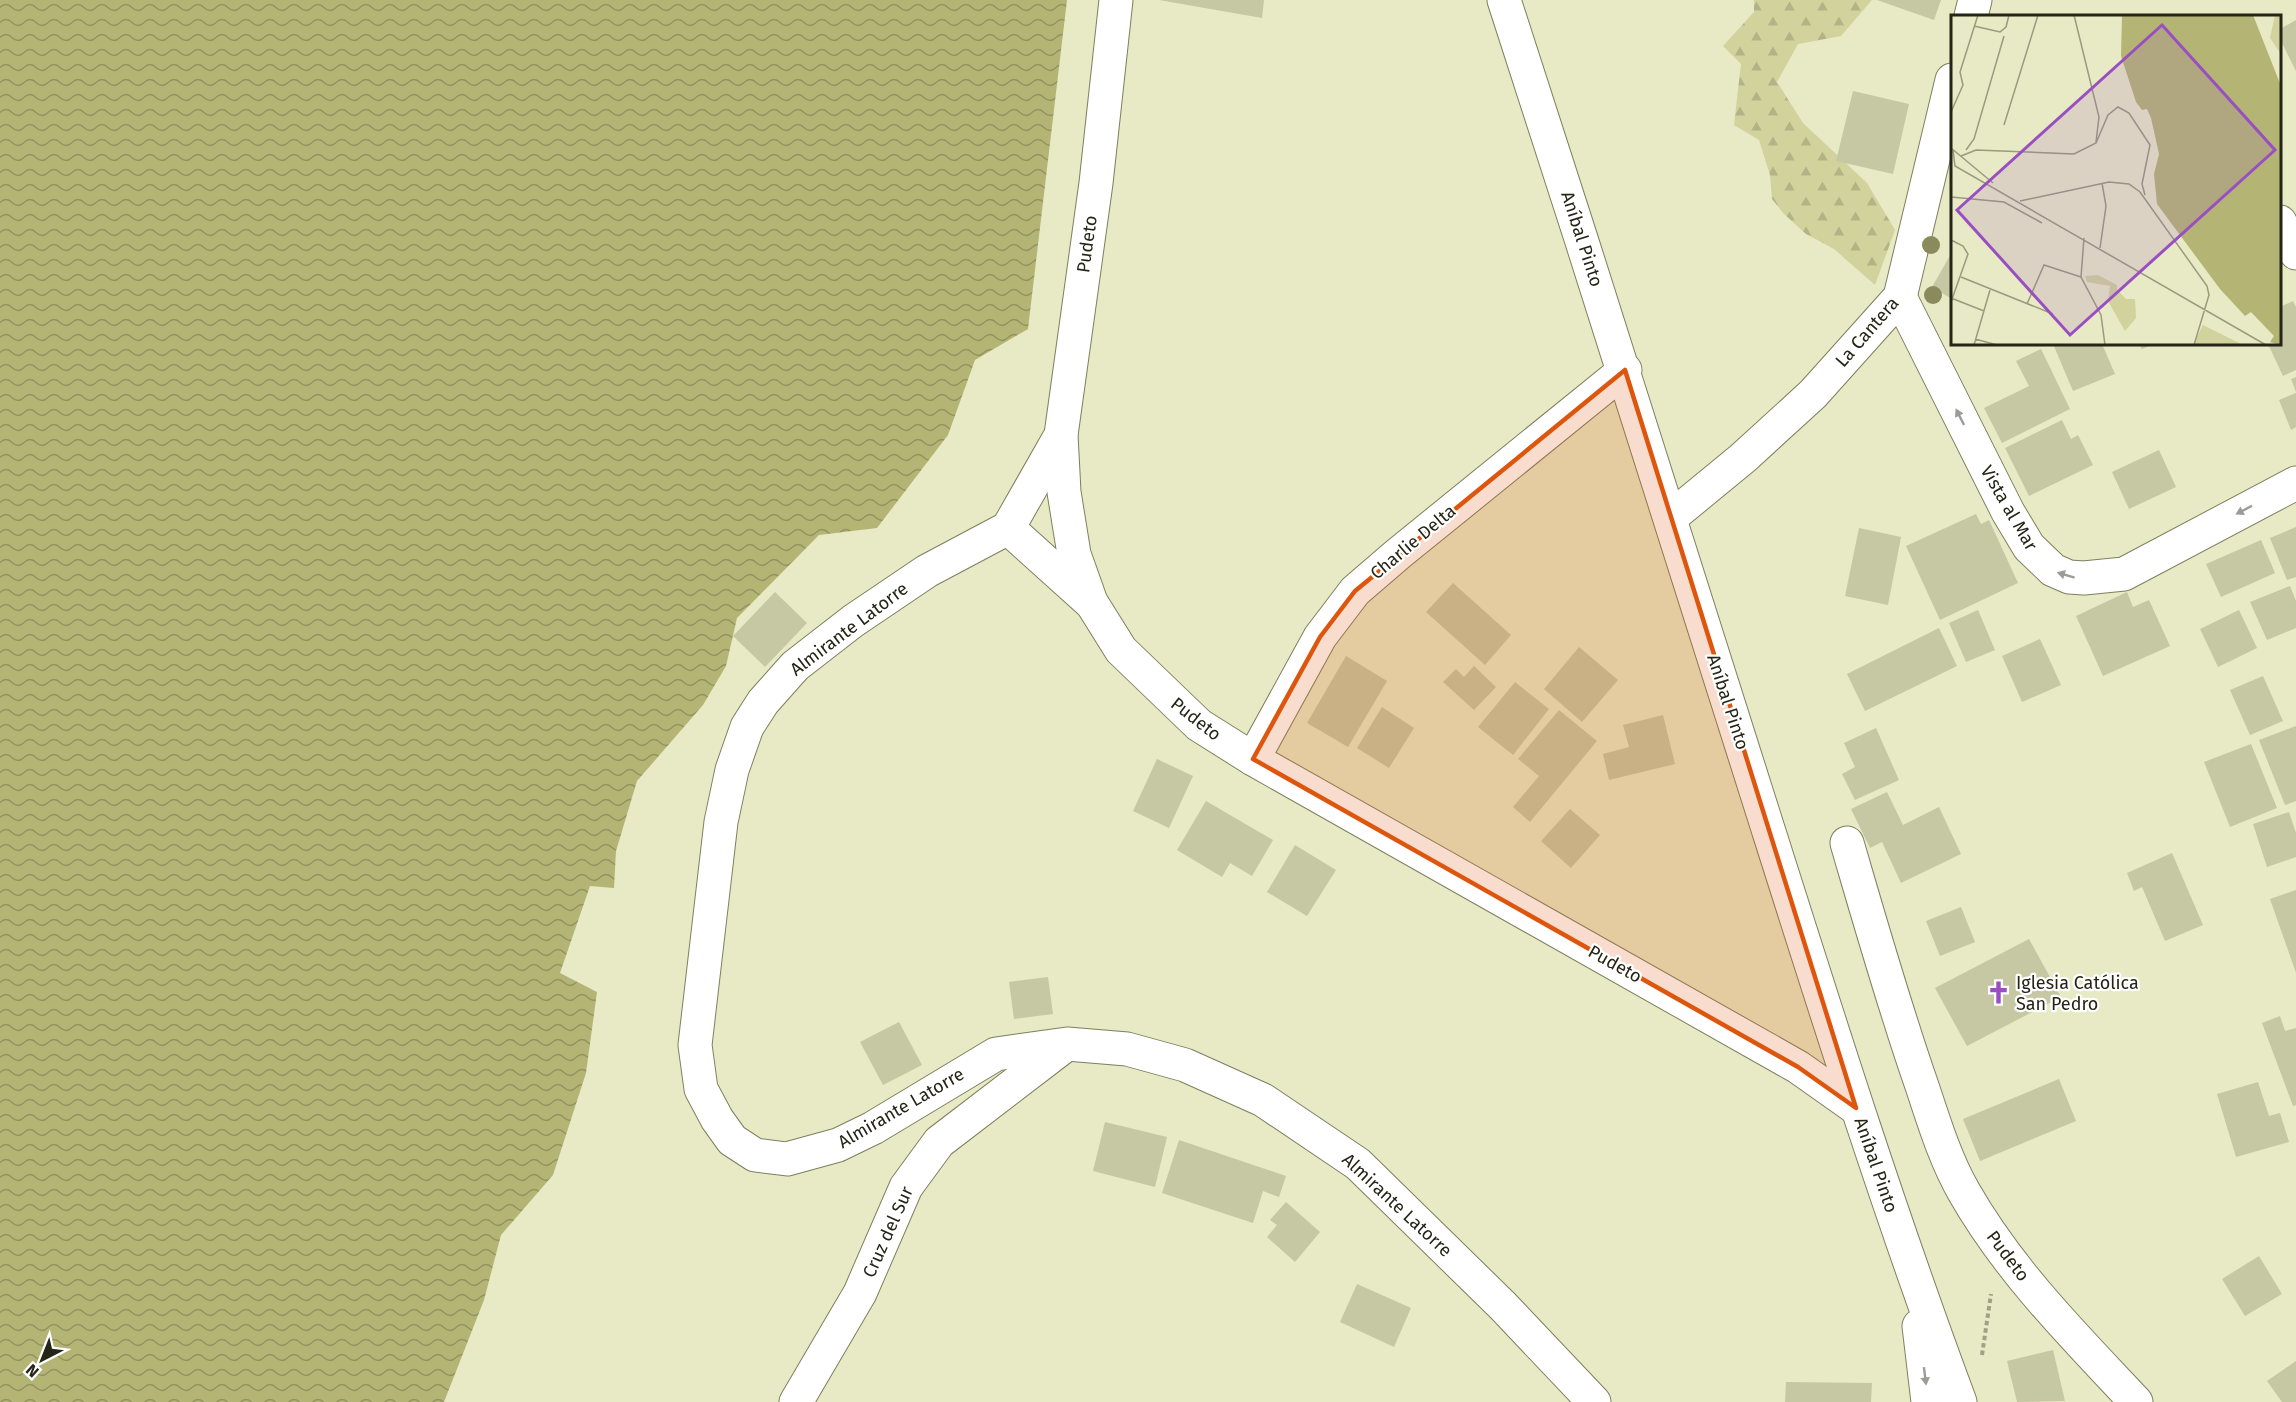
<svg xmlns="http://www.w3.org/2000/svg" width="2296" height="1402" font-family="'Fira Sans',sans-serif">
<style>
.forest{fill:url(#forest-firs)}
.water{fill:url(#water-waves)}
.building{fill:#c6c7a3}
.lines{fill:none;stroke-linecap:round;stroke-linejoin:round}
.minor-casing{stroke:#7e7f5e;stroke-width:35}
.major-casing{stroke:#7e7f5e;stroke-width:35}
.path{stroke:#a0a085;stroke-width:4;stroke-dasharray:4.5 3;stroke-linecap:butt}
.minor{stroke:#fff;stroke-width:33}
.major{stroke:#fff;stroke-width:33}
.tree{fill:#8a8a5d}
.oneway{fill:#9c9c97}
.marked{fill:#de560d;fill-opacity:0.2;stroke:#de560d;stroke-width:4.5;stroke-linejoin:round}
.labels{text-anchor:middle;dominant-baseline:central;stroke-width:4.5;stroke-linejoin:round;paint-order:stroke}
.street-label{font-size:18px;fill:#242417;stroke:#fff}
.poi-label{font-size:18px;fill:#242417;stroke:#fff;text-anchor:start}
.inset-road{fill:none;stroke:#9a9a7f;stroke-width:1.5}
.view{fill:#994fc1;fill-opacity:0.15;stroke:#994fc1;stroke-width:3}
.inset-edge{fill:none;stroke:#242417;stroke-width:3}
</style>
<defs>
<pattern id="forest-firs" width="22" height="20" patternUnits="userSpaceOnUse" patternTransform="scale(1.5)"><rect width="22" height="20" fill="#d1d29c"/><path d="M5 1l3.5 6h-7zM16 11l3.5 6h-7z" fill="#b3b486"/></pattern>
<pattern id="water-waves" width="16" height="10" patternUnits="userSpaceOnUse" patternTransform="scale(1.5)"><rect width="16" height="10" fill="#b4b575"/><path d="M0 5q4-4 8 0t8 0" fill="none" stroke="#92935f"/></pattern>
</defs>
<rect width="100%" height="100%" fill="#e8e9c5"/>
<polygon class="forest" points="1754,0 1872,0 1841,36 1798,44 1777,82 1803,123 1867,183 1895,230 1875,285 1834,249 1806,234 1784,214 1772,199 1770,175 1759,140 1734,125 1741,64 1723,46 1754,12"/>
<polygon class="water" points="0,0 1067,0 1028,329 975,360 948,435 877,528 819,535 737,618 726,666 703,705 637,781 616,851 614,888 590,886 560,973 597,992 586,1073 553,1175 501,1235 484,1300 444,1402 0,1402"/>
<g class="building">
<polygon points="1159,0 1264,0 1262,18"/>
<polygon points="1877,0 1941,0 1934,20"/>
<polygon points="2296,20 2296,71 2280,39 2280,29"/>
<polygon points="1853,91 1909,104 1893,174 1836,161"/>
<polygon points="1952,252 1952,299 1932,287"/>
<polygon points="2293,301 2296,307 2296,370 2283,376 2268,344 2280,344 2280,307"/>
<polygon points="2053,344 2102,344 2115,374 2073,391"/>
<polygon points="2139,344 2154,344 2142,349"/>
<polygon points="2041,349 2070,409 2002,443 1984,408 2029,386 2016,361"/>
<polygon points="2296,377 2296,392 2291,379"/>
<polygon points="2296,393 2296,427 2291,430 2279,400"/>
<polygon points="2062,420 2071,439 2078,435 2093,465 2029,496 2005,448"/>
<polygon points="2159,450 2176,487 2129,509 2112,472"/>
<polygon points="1976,514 1981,524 1989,520 2018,583 1940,620 1906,546"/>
<polygon points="2296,527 2296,577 2287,580 2270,538"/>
<polygon points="1859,528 1901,537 1888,605 1845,596"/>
<polygon points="2261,540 2275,573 2221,597 2206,564"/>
<polygon points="1453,583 1511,635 1485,665 1426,612"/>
<polygon points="2290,586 2296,601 2296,628 2267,640 2250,602"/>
<polygon points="775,592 807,623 765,667 733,636"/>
<polygon points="2127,592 2133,607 2149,600 2170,646 2103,676 2076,616"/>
<polygon points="1978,610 1995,650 1966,662 1949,623"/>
<polygon points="2239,610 2257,648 2218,667 2200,629"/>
<polygon points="1939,628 1957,666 1865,711 1847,674"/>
<polygon points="2040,639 2061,685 2022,702 2002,656"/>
<polygon points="1579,647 1618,680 1582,722 1544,689"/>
<polygon points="1346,656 1387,681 1348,747 1307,723"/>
<polygon points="1474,666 1496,687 1474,710 1443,682 1456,669 1464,677"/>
<polygon points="2263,676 2283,721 2250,735 2230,690"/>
<polygon points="1515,682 1549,709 1513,755 1478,727"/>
<polygon points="1382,707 1414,728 1389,768 1357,748"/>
<polygon points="1559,710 1597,741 1530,822 1513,807 1539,776 1518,759"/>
<polygon points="1663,715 1675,764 1609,780 1603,754 1629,747 1623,725"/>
<polygon points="2296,726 2296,801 2285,805 2259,740"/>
<polygon points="1876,728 1899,780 1855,800 1842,774 1855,767 1844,743"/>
<polygon points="2251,744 2277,808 2230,827 2204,762"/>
<polygon points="1157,759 1193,776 1169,828 1133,811"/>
<polygon points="1887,792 1903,825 1939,807 1961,854 1901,883 1882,842 1870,848 1851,809"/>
<polygon points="1206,801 1273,840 1252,876 1230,863 1222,877 1177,850"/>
<polygon points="1570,809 1600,835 1571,868 1541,841"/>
<polygon points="2289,812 2296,833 2296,857 2267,867 2253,824"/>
<polygon points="1295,845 1336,870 1307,916 1267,892"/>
<polygon points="2172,853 2203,925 2165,941 2142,887 2134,891 2127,873"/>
<polygon points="2296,890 2296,973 2270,899"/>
<polygon points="1961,907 1975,942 1940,956 1926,921"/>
<polygon points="2029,939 2061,997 1967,1046 1935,988"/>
<polygon points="1048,977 1053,1014 1014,1019 1009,982"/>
<polygon points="2280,1016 2285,1031 2296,1028 2296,1105 2293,1106 2262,1023"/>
<polygon points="899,1022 922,1065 883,1085 860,1042"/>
<polygon points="2059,1079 2076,1121 1980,1161 1963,1119"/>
<polygon points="2258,1082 2269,1116 2280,1113 2289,1142 2236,1157 2217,1094"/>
<polygon points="1105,1122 1167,1137 1155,1187 1093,1171"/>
<polygon points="1179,1140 1286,1176 1279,1197 1263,1191 1253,1223 1162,1193"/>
<polygon points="1286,1202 1320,1232 1295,1262 1267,1237 1277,1225 1270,1220"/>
<polygon points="2259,1256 2282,1294 2245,1316 2222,1279"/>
<polygon points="1357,1284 1411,1308 1394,1347 1340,1322"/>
<polygon points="2053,1350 2065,1401 2017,1402 2007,1361"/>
<polygon points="2296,1361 2296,1402 2282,1402 2267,1381"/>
<polygon points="1786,1382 1872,1383 1871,1402 1785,1402"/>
</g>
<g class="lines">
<defs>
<g id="minor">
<polyline points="1116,0 1096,183 1061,435 1064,492 1074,554 1091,602 1121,650 1199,725 1253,759 1798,1067 1856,1108"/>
<polyline points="1971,16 1975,0"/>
<polyline points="2280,222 2296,253"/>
<polyline points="1900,297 2008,512 2029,547 2053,570 2069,577 2084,578 2124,574 2296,483"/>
<polyline points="1061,435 1008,528 927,571 853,621 795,666 763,702 747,727 732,770 721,822 695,1045 701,1089 717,1119 732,1140 755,1155 787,1159 838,1145 873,1128 996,1054 1067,1044 1127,1049 1185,1065 1263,1100 1358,1164 1503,1306 1594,1402"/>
<polyline points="1670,518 1743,458 1813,394 1900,297 1952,80"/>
<polyline points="1008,528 1089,601"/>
<polyline points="1253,759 1320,637 1355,591 1398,554 1625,370"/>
<path d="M 1847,843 C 1871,925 1894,1006 1922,1086 C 1934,1122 1945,1159 1964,1192 C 2009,1271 2074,1336 2136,1402"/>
<polyline points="796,1402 860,1293 906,1187 939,1142 1063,1047"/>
</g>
<g id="major">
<path d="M 1504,0 C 1590,263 1672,527 1756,791 C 1821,996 1885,1201 1960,1402"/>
<polyline points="1919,1326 1928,1402"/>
</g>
</defs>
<use href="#minor" class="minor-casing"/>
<use href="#major" class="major-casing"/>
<polyline class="path" points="1982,1355 1991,1294"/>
<use href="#minor" class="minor"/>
<use href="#major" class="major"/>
</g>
<g class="tree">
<circle cx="1931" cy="245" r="9"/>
<circle cx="1933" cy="295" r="9"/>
</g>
<defs><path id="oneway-solid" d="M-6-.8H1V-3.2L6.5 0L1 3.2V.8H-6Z" transform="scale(1.5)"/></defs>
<g class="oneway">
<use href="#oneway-solid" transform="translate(1960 417) rotate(-117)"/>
<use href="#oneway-solid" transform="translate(2244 510) rotate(152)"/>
<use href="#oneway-solid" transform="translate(2066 575) rotate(-163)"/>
<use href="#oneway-solid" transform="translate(1925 1376) rotate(83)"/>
</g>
<path class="marked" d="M 1625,370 L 1856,1108 L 1798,1067 L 1253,759 L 1320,637 L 1355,591 Z"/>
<defs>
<symbol id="church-bare" viewBox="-9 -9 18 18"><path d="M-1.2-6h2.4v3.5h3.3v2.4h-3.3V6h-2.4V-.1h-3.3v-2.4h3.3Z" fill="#994fc1" stroke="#fff" stroke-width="2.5" paint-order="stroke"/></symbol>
</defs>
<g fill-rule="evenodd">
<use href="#church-bare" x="1982" y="976" width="33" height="33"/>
</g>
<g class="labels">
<g class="street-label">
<text transform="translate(1582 239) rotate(72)">Aníbal Pinto</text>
<text transform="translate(1087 244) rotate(-82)">Pudeto</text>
<text transform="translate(1867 332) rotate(-49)">La Cantera</text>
<text transform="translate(2009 508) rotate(60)">Vista al Mar</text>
<text transform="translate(1413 542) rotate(-40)">Charlie Delta</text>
<text transform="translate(849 629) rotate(-37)">Almirante Latorre</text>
<text transform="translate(1728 702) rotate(72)">Aníbal Pinto</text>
<text transform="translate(1196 719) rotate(38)">Pudeto</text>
<text transform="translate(1615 964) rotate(29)">Pudeto</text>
<text transform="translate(901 1108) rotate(-30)">Almirante Latorre</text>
<text transform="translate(1876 1165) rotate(71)">Aníbal Pinto</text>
<text transform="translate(1397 1205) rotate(43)">Almirante Latorre</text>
<text transform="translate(888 1232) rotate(-66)">Cruz del Sur</text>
<text transform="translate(2008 1256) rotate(53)">Pudeto</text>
</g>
<g class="poi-label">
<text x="2016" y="983">Iglesia Católica<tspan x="2016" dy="21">San Pedro</tspan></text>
</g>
</g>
<g transform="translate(1951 15)">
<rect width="330" height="330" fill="#e8e9c5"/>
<path d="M 324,0 L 330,0 L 330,39 L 319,23 ZM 252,310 L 292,330 L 242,330 Z" fill="#d1d29c"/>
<path d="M 147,260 L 166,270 L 166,275 L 175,284 L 184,284 L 185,303 L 174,316 L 157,286 L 159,271 L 136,267 L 134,261 Z" fill="#d1d29c"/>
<path d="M 171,0 L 302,0 L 330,71 L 330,330 L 319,327 L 323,321 L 300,297 L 294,301 L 269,274 L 206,189 L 203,159 L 208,139 L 200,103 L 196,94 L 191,95 L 185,87 L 170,41 Z" fill="#b4b575"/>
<path class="inset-road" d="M 123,0 L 148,102 L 145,127M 23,11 L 49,17 L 55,12 L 58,0M 0,97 L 12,70 L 9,57 L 27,0M 53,110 L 87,0M 0,133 L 42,168M 2,135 L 4,151 L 315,330M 15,135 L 23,124 L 53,21M 10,141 L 25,135 L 123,139 L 145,128 L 157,100 L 167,92 L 178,98 L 199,130 L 191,169 L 194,180M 0,182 L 53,187 L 91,208M 69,186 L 158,167 L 178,169 L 189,177 L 256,271 L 258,280 L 243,330M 133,223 L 130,262 L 150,300 L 154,330M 0,225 L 12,231 L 17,239 L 0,287M 149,233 L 155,191 L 151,168M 10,262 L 102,299M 0,283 L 33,296M 76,289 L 93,250 L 130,262M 24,324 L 46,330M 23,330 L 39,275"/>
<path class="view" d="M 211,10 L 324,135 L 119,320 L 6,195 Z"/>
<rect width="330" height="330" class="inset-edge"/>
</g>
<g transform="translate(42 1360) rotate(222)" stroke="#ffffff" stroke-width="4.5" paint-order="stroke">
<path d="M0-4.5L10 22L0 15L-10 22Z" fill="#242417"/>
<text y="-9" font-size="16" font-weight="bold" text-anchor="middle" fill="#242417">N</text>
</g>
</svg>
